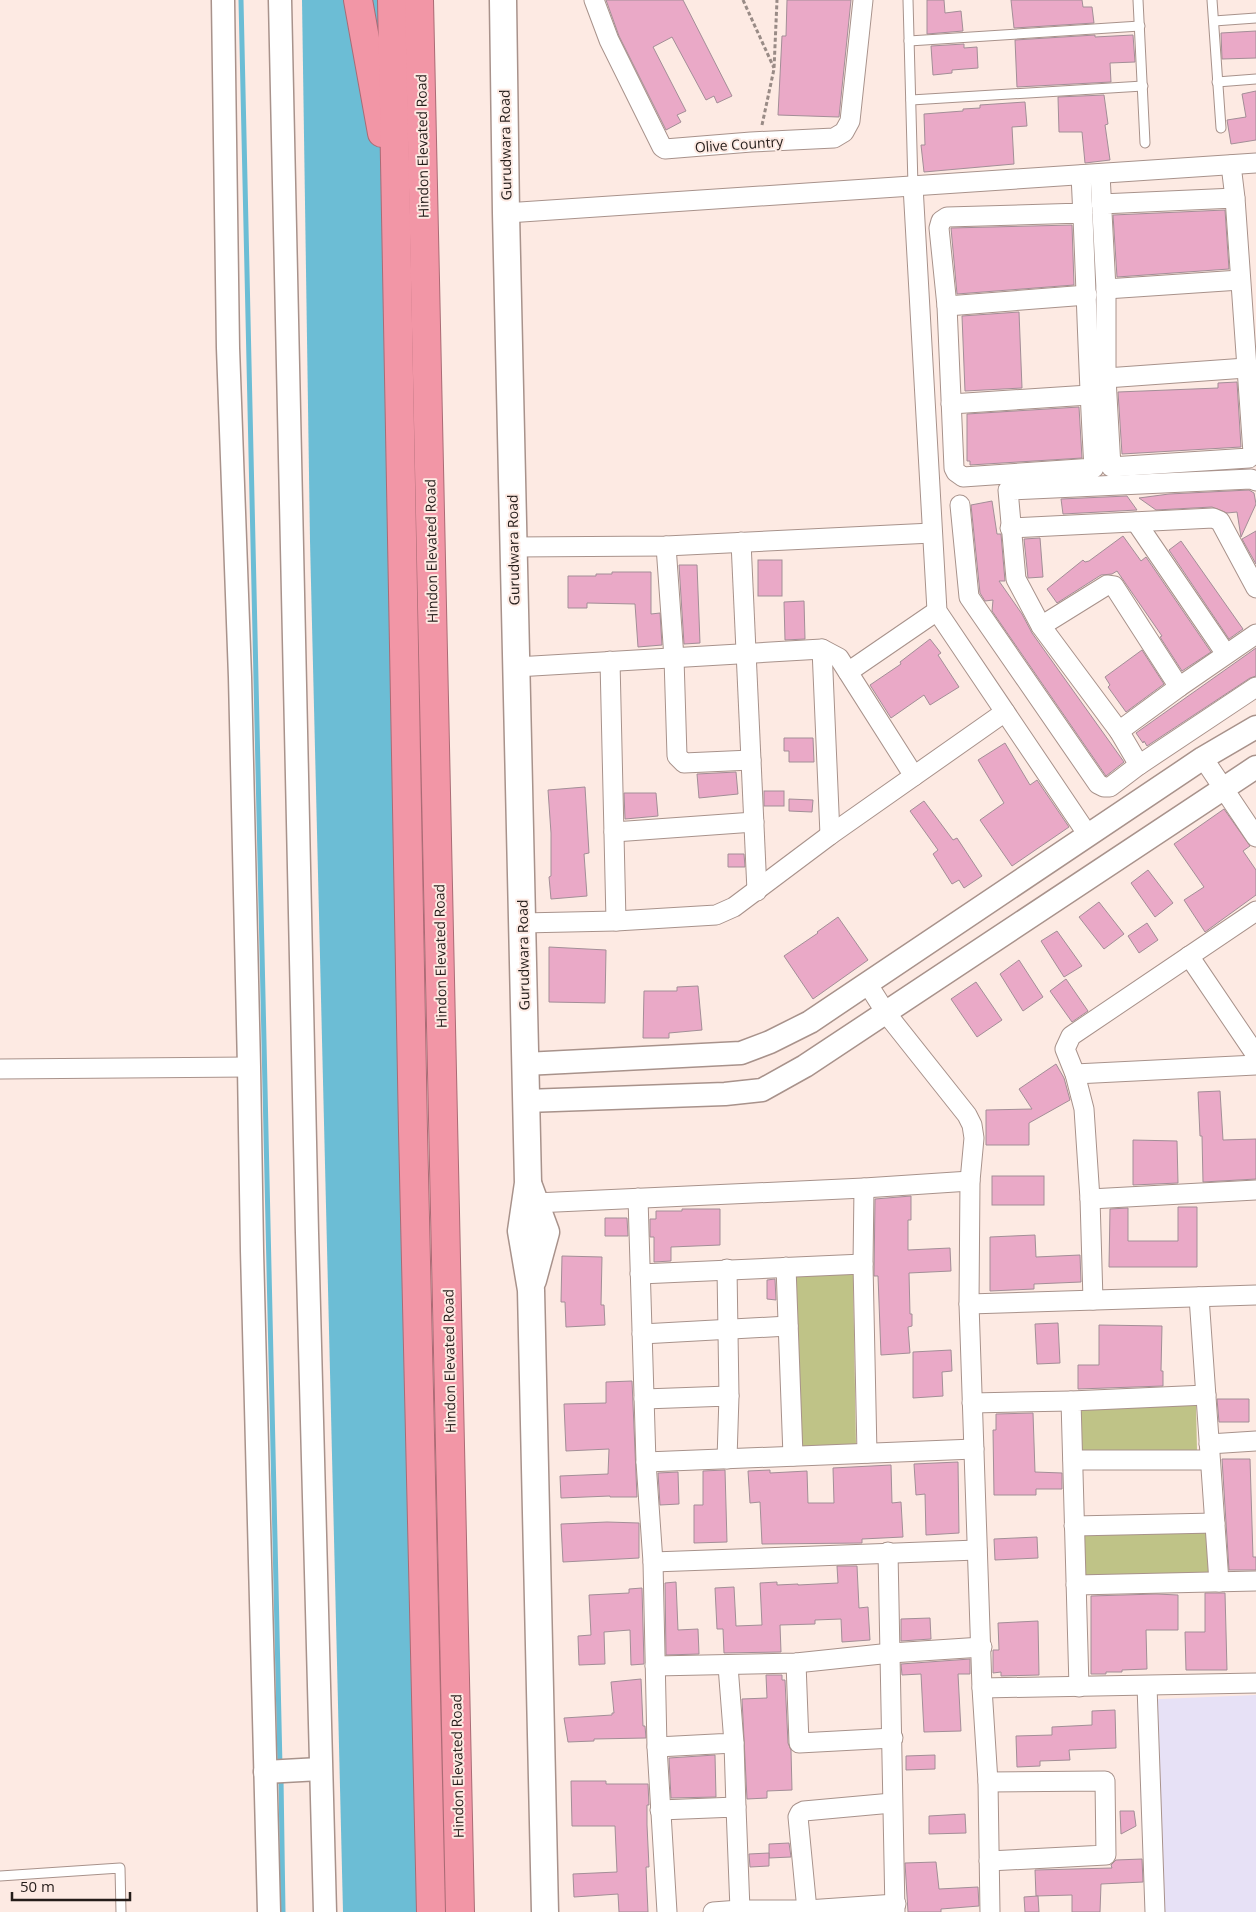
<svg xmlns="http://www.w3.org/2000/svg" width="1256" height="1912" font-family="'Open Sans',sans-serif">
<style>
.education{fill:#e7e1f6}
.green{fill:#bfc387}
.water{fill:#6cbdd5}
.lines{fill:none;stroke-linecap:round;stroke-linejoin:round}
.stream{stroke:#6cbdd5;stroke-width:5}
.building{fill:#eaa9c7;stroke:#a38e97}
.service-casing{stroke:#a8928b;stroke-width:11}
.minor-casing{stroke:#a8928b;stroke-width:21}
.tertiary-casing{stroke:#a8928b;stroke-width:25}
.secondary-casing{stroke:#a8928b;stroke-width:29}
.motorway-casing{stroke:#aa6b75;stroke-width:30}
.path{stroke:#998b86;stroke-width:3;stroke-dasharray:4 2.5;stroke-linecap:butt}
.service{stroke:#fff;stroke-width:9}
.minor{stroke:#fff;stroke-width:19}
.tertiary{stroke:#fff;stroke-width:22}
.secondary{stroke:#fff;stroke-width:26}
.motorway{stroke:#f296a6;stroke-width:28}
.labels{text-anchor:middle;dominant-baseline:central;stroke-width:4;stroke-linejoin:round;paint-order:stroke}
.street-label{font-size:14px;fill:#241c19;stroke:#fdeae3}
</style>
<rect width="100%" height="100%" fill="#fdeae3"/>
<polygon class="education" points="1256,1695 1256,1912 1145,1912 1137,1700"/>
<g class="green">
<polygon points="853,1274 856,1446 798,1447 795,1275"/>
<polygon points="1196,1404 1197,1451 1078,1454 1077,1407"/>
<polygon points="1209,1529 1210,1576 1081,1580 1080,1533"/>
</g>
<polygon class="water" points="302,0 388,0 432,1912 343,1912 310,541"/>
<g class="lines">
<g class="stream">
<polyline points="241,0 280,1767"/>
<polyline points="281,1778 283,1912"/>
</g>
</g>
<g class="building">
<polygon points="606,0 683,0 732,96 717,103 714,96 706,100 672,37 653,47 686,111 677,115 681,122 666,130 619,36"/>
<polygon points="787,0 851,0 839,117 778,115 782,36 786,36"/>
<polygon points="927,0 944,0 945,13 961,11 963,31 927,34"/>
<polygon points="1011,0 1082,0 1083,7 1092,7 1094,23 1014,28"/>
<polygon points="1256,31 1256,58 1222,59 1221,33"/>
<polygon points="1095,35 1095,37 1133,35 1135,62 1110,63 1111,82 1017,87 1015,40"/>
<polygon points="964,44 964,48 977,47 978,68 952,70 952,73 933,75 931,46"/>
<polygon points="1256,91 1256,140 1231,144 1227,120 1246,117 1242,94"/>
<polygon points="1104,95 1108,124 1105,125 1110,160 1085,163 1082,132 1059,132 1058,97"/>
<polygon points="1025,102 1027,126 1012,127 1014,164 924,172 921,145 925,145 924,114 963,111 963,109 980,108 980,105"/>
<polygon points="1225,210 1229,269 1117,277 1113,215"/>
<polygon points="1072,225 1074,285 957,294 951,228"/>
<polygon points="1019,312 1022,388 965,391 962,316"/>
<polygon points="1237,382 1241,447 1122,454 1118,392 1218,388 1218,383"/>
<polygon points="1079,407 1082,458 970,465 970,461 967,461 967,414"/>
<polygon points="1249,490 1254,493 1256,504 1241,537 1237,512 1227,513 1212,507 1156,510 1139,498 1169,494"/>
<polygon points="1127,496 1137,510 1063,514 1061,499"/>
<polygon points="992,501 997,534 1001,534 1005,581 999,581 1022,614 1032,633 1124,762 1106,776 992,611 993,600 985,601 980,593 971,505"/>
<polygon points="1256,531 1256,564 1242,539"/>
<polygon points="1123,536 1141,561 1146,557 1211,652 1182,671 1160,637 1162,636 1117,571 1112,574 1101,575 1057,603 1047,589 1083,560 1085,562 1089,561"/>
<polygon points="1040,538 1043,577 1028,578 1024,539"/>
<polygon points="1181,541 1243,629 1229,639 1169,550"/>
<rect x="758" y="560" width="24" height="36"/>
<polygon points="679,565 697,565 700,643 684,644"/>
<polygon points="612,572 651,572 651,614 660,613 662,645 638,647 635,604 587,603 587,608 568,608 568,576 596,576 596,574 612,574"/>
<polygon points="804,601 805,639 785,640 784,602"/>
<polygon points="930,639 941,653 938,655 959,687 930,705 924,695 891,718 870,685 901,664 900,662"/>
<polygon points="1256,648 1256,676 1250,678 1147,746 1144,741 1143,743 1136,733"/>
<polygon points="1142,650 1164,684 1126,712 1108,687 1110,685 1105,677"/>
<polygon points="784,738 813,738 814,762 789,762 789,751 784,751"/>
<polygon points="1005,743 1030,785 1037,780 1069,827 1012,866 980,820 1004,803 978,760"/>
<polygon points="736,772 738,794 699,798 697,774"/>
<polygon points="585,787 589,853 584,854 587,896 551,899 549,877 551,876 551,833 548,790"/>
<rect x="764" y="791" width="20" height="15"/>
<polygon points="624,793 656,793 658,816 625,819"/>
<polygon points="789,799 813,800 812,812 789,811"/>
<polygon points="924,801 953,840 957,838 982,876 964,888 959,880 952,884 933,854 938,850 910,811"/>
<polygon points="1224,809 1250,846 1243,851 1256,870 1256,895 1205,932 1184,900 1204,887 1174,844"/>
<polygon points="728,854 744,854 745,867 728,867"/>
<polygon points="1148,870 1173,903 1155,917 1131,883"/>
<polygon points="1099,902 1124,934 1104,949 1079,917"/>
<polygon points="838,917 868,960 813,999 784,956 818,933 817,932"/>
<polygon points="1147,923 1158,940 1139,953 1128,936"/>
<polygon points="1057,931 1082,966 1064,977 1041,941"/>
<polygon points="549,947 606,950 605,1003 549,1002"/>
<polygon points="1019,960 1043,997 1023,1011 1000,974"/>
<polygon points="1066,979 1088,1011 1072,1022 1050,991"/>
<polygon points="976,982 1002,1020 977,1037 951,999"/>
<polygon points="698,986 702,1030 669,1033 669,1038 643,1038 644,991 677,991 677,987"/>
<polygon points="1056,1064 1064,1078 1070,1100 1029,1123 1029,1145 986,1145 986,1110 1032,1109 1019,1089"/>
<polygon points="1220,1091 1223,1140 1256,1139 1256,1179 1203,1182 1202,1136 1200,1136 1198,1092"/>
<polygon points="1133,1140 1177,1141 1178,1183 1133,1185"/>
<rect x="992" y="1176" width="52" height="29"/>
<polygon points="911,1196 911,1220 908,1220 908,1250 950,1248 951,1271 909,1273 910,1314 912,1314 912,1326 908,1327 910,1353 881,1355 878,1276 874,1276 875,1199"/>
<polygon points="1178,1207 1197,1207 1197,1267 1109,1267 1110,1209 1128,1208 1128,1241 1178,1241"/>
<polygon points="682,1209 720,1209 720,1245 671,1247 671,1261 654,1262 654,1237 650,1237 650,1219 656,1219 656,1211 682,1211"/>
<polygon points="605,1218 627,1218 628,1236 605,1236"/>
<polygon points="1035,1235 1036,1257 1080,1255 1081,1282 1034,1284 1034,1289 990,1291 990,1237"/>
<polygon points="562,1256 602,1257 601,1305 604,1305 605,1325 566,1327 565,1302 561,1302"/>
<polygon points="775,1279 776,1300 767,1299 767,1280"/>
<polygon points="1058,1323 1060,1363 1037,1364 1035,1324"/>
<polygon points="1099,1325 1162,1326 1161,1371 1163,1371 1163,1386 1078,1389 1078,1365 1099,1365"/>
<polygon points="951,1350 952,1371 942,1372 943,1396 913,1398 913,1352"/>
<polygon points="632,1381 637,1497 610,1497 610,1496 561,1498 560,1476 608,1474 609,1449 566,1451 564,1404 606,1403 606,1382"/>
<polygon points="1217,1399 1249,1399 1249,1422 1219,1422"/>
<polygon points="1033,1413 1035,1472 1062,1473 1062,1489 1036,1489 1036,1495 994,1495 993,1430 996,1430 996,1414"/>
<polygon points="1222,1459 1250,1459 1253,1557 1256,1557 1256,1570 1229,1570"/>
<polygon points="958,1462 959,1533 926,1535 925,1494 916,1495 914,1464"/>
<polygon points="891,1465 892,1503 901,1502 903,1537 862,1539 862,1543 762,1544 760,1502 750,1503 748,1471 770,1470 770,1473 807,1471 808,1503 834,1503 833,1468"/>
<polygon points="725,1470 727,1542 694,1543 694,1505 703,1505 703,1471"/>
<polygon points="678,1472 679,1504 660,1505 658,1473"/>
<polygon points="607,1522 639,1523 639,1558 563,1562 561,1524"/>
<polygon points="1037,1537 1038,1558 995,1560 994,1539"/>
<polygon points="837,1566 857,1566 859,1608 868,1607 870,1640 842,1642 841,1619 815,1620 815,1624 780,1625 781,1652 724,1653 723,1629 717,1629 715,1588 734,1587 736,1626 762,1625 760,1583 777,1582 777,1585 798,1584 798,1585 838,1583"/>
<polygon points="676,1582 678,1630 698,1629 699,1654 666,1655 665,1583"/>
<polygon points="642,1588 644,1664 631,1665 630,1630 604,1632 605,1664 579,1665 578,1636 591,1635 589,1595 629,1593 629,1589"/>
<polygon points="1205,1593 1225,1593 1227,1670 1186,1670 1185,1632 1205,1632"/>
<polygon points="1156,1594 1178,1595 1178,1630 1146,1630 1147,1669 1122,1670 1122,1672 1106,1672 1106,1674 1091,1674 1091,1596"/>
<polygon points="930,1618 931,1639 901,1641 901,1619"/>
<polygon points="1038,1621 1039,1675 1001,1676 1001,1672 993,1673 993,1650 999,1650 998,1623"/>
<polygon points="970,1659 970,1674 958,1674 961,1731 924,1732 921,1674 902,1675 901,1664"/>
<polygon points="766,1675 782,1675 782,1680 785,1680 788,1743 791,1750 792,1790 767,1791 767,1798 747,1799 742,1699 767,1698"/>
<polygon points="641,1679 643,1726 645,1726 646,1738 594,1739 594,1741 568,1742 564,1718 612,1715 612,1713 614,1713 611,1682"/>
<polygon points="1115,1710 1116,1748 1069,1750 1070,1760 1040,1761 1040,1766 1017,1767 1016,1736 1052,1735 1052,1727 1092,1725 1092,1711"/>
<polygon points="715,1755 716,1797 671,1798 669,1758"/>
<polygon points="935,1755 935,1769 906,1770 906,1756"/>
<polygon points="571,1781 606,1781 606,1784 648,1784 649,1805 647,1805 647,1825 649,1867 646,1867 648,1912 619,1912 618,1894 574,1897 573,1874 617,1872 615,1826 572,1826"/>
<polygon points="1120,1811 1134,1811 1136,1826 1121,1834"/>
<polygon points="965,1814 966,1833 929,1834 929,1816"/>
<polygon points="789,1843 791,1857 769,1858 769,1844"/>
<polygon points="769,1853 769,1866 750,1867 749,1854"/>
<polygon points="1142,1859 1143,1882 1101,1884 1100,1912 1072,1912 1072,1895 1036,1896 1035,1870 1112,1868 1111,1865 1116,1860"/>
<polygon points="936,1862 939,1889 978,1887 979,1906 941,1909 941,1912 908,1912 905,1863"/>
<polygon points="1038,1896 1039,1912 1025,1912 1024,1897"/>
</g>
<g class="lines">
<defs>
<g id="service">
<polyline points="908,0 913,186"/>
<polyline points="1138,0 1145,143"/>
<polyline points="1212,0 1221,128"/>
<polyline points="1214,21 1256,18"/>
<polyline points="909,41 1140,26"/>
<polyline points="1217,82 1256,79"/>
<polyline points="911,100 1143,86"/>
<polyline points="0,1876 120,1868 121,1912"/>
</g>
<g id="minor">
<polyline points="594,0 609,40 662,147 665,149 751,142 834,138 844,132 850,121 863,0"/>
<polyline points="1231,165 1235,198"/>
<polyline points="1100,174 1106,289 1106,378 1111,467 1249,458 1253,453 1235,198 1101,204"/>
<path d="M 1081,175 C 1086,273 1088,371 1094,468 L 963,477 L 956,472 L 954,468 L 947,306 L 939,228 L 941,221 L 947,217 L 1083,213"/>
<polyline points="913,186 937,611 1088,835"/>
<polyline points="506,213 1256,163"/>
<polyline points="1106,289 1240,280"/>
<polyline points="947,306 1087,295"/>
<polyline points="1106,378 1246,368"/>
<polyline points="951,404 1089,395"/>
<polyline points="960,505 969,597 1098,784 1104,787 1110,787 1139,765 1256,687"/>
<polyline points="1136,522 1226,654"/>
<polyline points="1010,528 1213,518 1220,521 1256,588"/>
<polyline points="741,542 757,891"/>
<polyline points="666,546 674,658 677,756 684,763 751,760"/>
<polyline points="513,547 666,546 932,533"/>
<polyline points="1041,626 1107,585 1114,586 1179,687 1119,731"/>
<polyline points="822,649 830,835"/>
<polyline points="610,661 616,921"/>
<polyline points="516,667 822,649 839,658 914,776"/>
<polyline points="848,672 937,611"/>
<polyline points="1179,687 1256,634"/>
<polyline points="1203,758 1256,837"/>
<polyline points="1139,765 1119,731 1041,626 1016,579 1008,490 1251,479 1256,481"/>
<polyline points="614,832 754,822"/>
<polyline points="522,923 616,921 716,915 734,907 830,835 1005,712"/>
<polyline points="1189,956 1256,1055"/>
<polyline points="867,983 886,1013 967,1115 972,1125 974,1138 970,1181 969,1304 982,1688 988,1782 990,1912"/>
<polyline points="0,1069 249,1067"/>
<polyline points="1075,1074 1256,1065"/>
<polyline points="638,1198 646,1462 653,1562 657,1747 667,1912"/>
<polyline points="1090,1199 1256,1190"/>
<polyline points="535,1203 864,1188 970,1181"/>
<polyline points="863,1264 864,1188"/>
<polyline points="786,1267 793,1456"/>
<polyline points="727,1269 729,1396"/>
<polyline points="640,1274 863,1264 867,1453"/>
<polyline points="1199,1297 1219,1582"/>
<polyline points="1093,1300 1090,1199 1084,1109 1075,1074 1065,1049 1071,1036 1256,911"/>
<polyline points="969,1304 1256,1295"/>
<polyline points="642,1334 788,1326"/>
<polyline points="644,1399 729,1396 727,1459"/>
<polyline points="972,1403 1071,1401"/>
<polyline points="1209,1444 1256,1441"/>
<polyline points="1073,1460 1210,1460"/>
<polyline points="646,1462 974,1449"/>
<polyline points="1074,1526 1215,1523"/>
<polyline points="888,1552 895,1912"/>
<polyline points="653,1562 977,1550"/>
<polyline points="1076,1585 1256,1581"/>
<polyline points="796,1663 799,1743 893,1738"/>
<polyline points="655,1666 796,1663 891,1653 982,1647"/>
<polyline points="1147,1686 1155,1912"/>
<polyline points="1079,1687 1071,1401 1206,1395"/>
<polyline points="982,1688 1256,1683"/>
<polyline points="734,1743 736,1807"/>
<polyline points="657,1747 734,1743 728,1666"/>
<polyline points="988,1782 1105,1781 1106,1855 989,1861"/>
<polyline points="660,1810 736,1807 740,1910"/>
<polyline points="807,1910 798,1817 800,1813 804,1811 892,1803"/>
<polyline points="713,1912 740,1910 807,1910 896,1904"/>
</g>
<g id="tertiary">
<polyline points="223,0 228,348 240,677 249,1067 252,1251 269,1912"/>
<polyline points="280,0 307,1233 325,1912"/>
<polyline points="525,1064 741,1053 770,1042 810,1022 1203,758 1256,727"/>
<polyline points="526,1101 725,1094 762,1090 805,1066 1256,767"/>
<polyline points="265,1772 320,1769"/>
</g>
<g id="secondary">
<polyline points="503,0 506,213 528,1183 521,1231 531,1290 545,1912"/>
<polyline points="529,1186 546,1232 533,1280"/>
</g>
<g id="motorway">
<polyline points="358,0 382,133"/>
<polyline points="392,0 413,1131 431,1912"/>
<polyline points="419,0 460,1912"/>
</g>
</defs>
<use href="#service" class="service-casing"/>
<use href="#minor" class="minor-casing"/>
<use href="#tertiary" class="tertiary-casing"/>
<use href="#secondary" class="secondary-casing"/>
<use href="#motorway" class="motorway-casing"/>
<g class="path">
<polyline points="743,0 774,68"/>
<polyline points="762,125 774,69 777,0"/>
</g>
<use href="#service" class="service"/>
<use href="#minor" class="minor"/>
<use href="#tertiary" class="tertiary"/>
<use href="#secondary" class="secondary"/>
<use href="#motorway" class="motorway"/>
</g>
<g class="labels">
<g class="street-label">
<text transform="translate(739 144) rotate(-4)">Olive Country</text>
<text transform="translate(505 145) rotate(-91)">Gurudwara Road</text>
<text transform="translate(422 146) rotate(-91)">Hindon Elevated Road</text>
<text transform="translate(513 550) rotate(-91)">Gurudwara Road</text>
<text transform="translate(431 551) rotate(-91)">Hindon Elevated Road</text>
<text transform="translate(523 955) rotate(-91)">Gurudwara Road</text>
<text transform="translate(440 956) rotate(-91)">Hindon Elevated Road</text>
<text transform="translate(449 1361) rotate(-91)">Hindon Elevated Road</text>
<text transform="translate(457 1766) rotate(-91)">Hindon Elevated Road</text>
</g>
</g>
<path d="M12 1892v8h118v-8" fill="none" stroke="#241c19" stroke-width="2.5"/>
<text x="20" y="1892" font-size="15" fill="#241c19" stroke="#fdeae3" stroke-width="4" paint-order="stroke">50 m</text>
</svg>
